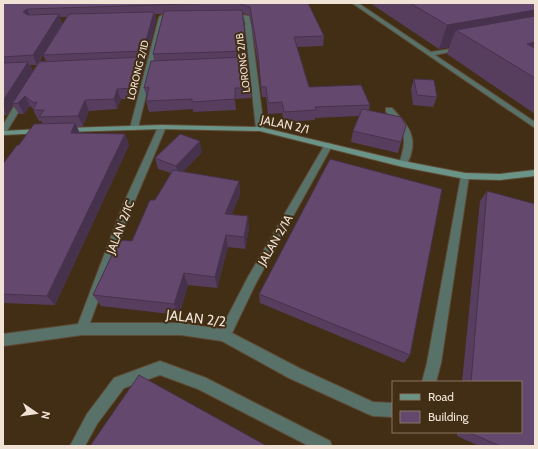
<svg xmlns="http://www.w3.org/2000/svg" width="538" height="449" font-family="Cabin,sans-serif">
<style>
.lines{fill:none;stroke-linecap:round;stroke-linejoin:round}
.lane-casing{stroke:#5e4a34;stroke-width:2}
.street-casing{stroke:#5e4a34;stroke-width:2}
.secondary-casing{stroke:#5e4a34;stroke-width:2}
.lane{fill:#587169;fill-rule:evenodd}
.street{fill:#587169;fill-rule:evenodd}
.secondary{fill:#6b9488;fill-rule:evenodd}
.wall{fill:#573e5f;fill-rule:evenodd}
.shaded-wall{fill:#47324d}
.building{fill:#65486e;stroke:#47324d}
.labels{text-anchor:middle;dominant-baseline:central;stroke-width:4;stroke-linejoin:round;paint-order:stroke}
.far-street-label{font-size:10px;fill:#f0e3d5;stroke:#422d15}
.street-label{font-size:12px;fill:#f0e3d5;stroke:#422d15}
.near-street-label{font-size:14px;fill:#f0e3d5;stroke:#422d15}
</style>
<rect width="100%" height="100%" fill="#422d15"/>
<g class="lines">
<defs>
<g id="lane">
<polygon points="352,3 358,3 431,52 463,47 463,49 435,55 535,122 535,128"/>
<polygon points="230,13 249,16 251,25 246,26 244,18 228,16 228,14"/>
<path d="M 386,108 L 392,108 C 410,127 420,140 406,166 L 400,166 L 399,164 C 408,137 406,132 386,112 Z"/>
<polygon points="160,361 206,378 330,441 332,446 309,446 198,389 160,375 124,388 97,424 85,446 70,446 87,414 114,378"/>
</g>
<g id="street">
<polygon points="162,15 165,17 138,128 134,130 131,130 130,128 159,17"/>
<polygon points="248,23 251,25 264,129 260,131 256,129 245,25"/>
<polygon points="20,96 23,96 27,98 7,131 3,133 3,125"/>
<polygon points="159,125 165,125 166,127 133,205 90,323 181,323 221,329 248,277 324,146 328,143 331,144 332,146 256,283 232,333 299,368 373,402 393,403 393,417 373,416 368,414 289,378 222,341 181,335 82,335 3,346 3,334 78,324 123,205"/>
<polygon points="465,173 469,176 441,363 436,382 422,382 427,363 461,176"/>
</g>
<g id="secondary">
<polygon points="162,125 260,127 403,161 465,173 500,174 535,170 535,176 500,180 465,179 403,167 260,131 162,129 65,132 61,130 65,128"/>
<polygon points="41,129 45,131 44,133 3,135 3,131"/>
</g>
</defs>
<use href="#lane" class="lane-casing"/>
<use href="#street" class="street-casing"/>
<use href="#secondary" class="secondary-casing"/>
<use href="#lane" class="lane"/>
<use href="#street" class="street"/>
<use href="#secondary" class="secondary"/>
</g>
<g class="wall">
<path d="M 3,3 L 308,3 L 324,36 L 323,46 L 297,47 L 309,87 L 370,105 L 369,110 L 401,142 L 398,153 L 351,142 L 353,131 L 359,116 L 315,118 L 315,120 L 284,122 L 282,113 L 268,114 L 266,97 L 262,97 L 258,64 L 250,16 L 243,13 L 251,88 L 251,98 L 235,99 L 236,110 L 193,112 L 193,109 L 149,112 L 146,101 L 147,98 L 144,88 L 154,61 L 153,54 L 163,14 L 155,14 L 156,21 L 146,61 L 142,61 L 144,67 L 136,99 L 121,99 L 117,109 L 89,111 L 83,126 L 77,127 L 80,133 L 125,134 L 129,145 L 55,305 L 3,303 L 3,164 L 19,145 L 43,124 L 41,121 L 39,121 L 33,110 L 34,109 L 30,106 L 24,114 L 19,114 L 13,105 L 7,115 L 3,115 ZM 60,17 L 67,17 L 62,24 ZM 43,55 L 46,61 L 40,61 ZM 30,65 L 37,65 L 33,71 Z"/>
<polygon points="370,3 535,3 535,114 447,54 449,47 439,49"/>
<polygon points="414,79 437,97 433,107 413,105 411,89"/>
<polygon points="202,152 183,172 239,181 240,194 232,214 249,228 245,249 228,247 217,288 188,285 179,315 101,306 93,295 132,241 155,200 171,173 158,169 155,158"/>
<polygon points="487,191 535,446 479,446 457,436 457,432 521,432 521,382 462,382 480,201"/>
<polygon points="259,294 410,355 404,363 260,303"/>
</g>
<g class="shaded-wall">
<polygon points="27,9 31,18 23,12"/>
<polygon points="535,10 535,31 456,30 449,47 439,49 447,25"/>
<polygon points="154,12 156,21 146,61 143,51"/>
<polygon points="59,14 62,24 37,65 33,55"/>
<polygon points="535,42 535,64 527,44"/>
<polygon points="141,57 144,67 136,99 133,88"/>
<polygon points="28,62 33,72 12,104 13,105 7,115 3,108 3,101"/>
<polygon points="117,89 121,99 117,109 114,99"/>
<polygon points="25,96 30,106 24,114 18,103"/>
<polygon points="85,100 89,111 83,126 78,116"/>
<polygon points="75,123 80,134 71,133"/>
<polygon points="125,134 129,145 55,305 47,296"/>
<polygon points="200,141 202,152 179,176 176,166"/>
<polygon points="239,181 240,194 227,226 225,214"/>
<polygon points="248,216 249,228 245,249 244,237"/>
<polygon points="226,235 228,247 217,288 215,277"/>
<polygon points="184,273 188,285 179,315 174,304"/>
</g>
<g class="building">
<polygon points="4,3 102,3 103,4 106,3 219,3 27,9 23,12 28,15 59,14 33,55 3,57 3,4"/>
<polygon points="237,3 308,3 324,36 294,37 309,87 361,85 370,105 315,107 316,110 284,112 282,102 268,103 266,87 261,87 258,54 250,7"/>
<polygon points="410,3 535,3 535,10 447,25"/>
<polygon points="242,10 247,51 153,54 164,11"/>
<polygon points="154,12 143,51 43,55 69,14"/>
<polygon points="535,16 535,42 527,44 535,48 535,78 456,30"/>
<polygon points="141,57 133,88 117,89 114,99 85,100 78,116 39,117 44,110 33,110 37,102 34,103 25,96 18,103 12,104 39,62"/>
<polygon points="247,57 251,88 235,88 235,99 192,102 192,99 146,101 149,87 144,88 151,61"/>
<polygon points="28,62 3,101 3,63"/>
<polygon points="414,79 434,80 437,97 417,95"/>
<polygon points="362,109 401,117 406,126 401,142 353,131"/>
<polygon points="75,123 71,133 125,134 47,296 3,294 3,164 17,145 19,145 34,124"/>
<polygon points="180,134 200,141 176,166 155,158"/>
<polygon points="330,159 442,189 410,355 259,294"/>
<polygon points="173,170 239,181 225,214 248,216 244,237 226,235 215,277 184,273 174,304 93,295 119,240 132,241 150,200 155,200"/>
<polygon points="487,191 535,204 535,446 500,446 468,432 521,432 521,382 471,382"/>
<polygon points="139,375 267,446 90,446"/>
</g>
<g class="labels">
<g class="far-street-label">
<text transform="translate(243 63) rotate(-97)">LORONG 2/1B</text>
<text transform="translate(138 70) rotate(-76)">LORONG 2/1D</text>
</g>
<g class="street-label">
<text transform="translate(285 124) rotate(12)">JALAN 2/1</text>
<text transform="translate(120 227) rotate(-69)">JALAN 2/1C</text>
<text transform="translate(275 240) rotate(-60)">JALAN 2/1A</text>
</g>
<g class="near-street-label">
<text transform="translate(196 318) rotate(7)">JALAN 2/2</text>
</g>
</g>
<rect width="538" height="449" fill="none" stroke="#f0e3d5" stroke-width="8"/>
<rect x="392" y="381" width="130" height="52" fill="#422d15" stroke="#887662"/>
<rect x="400" y="394" width="20" height="6" fill="#6b9488" stroke="#887662"/>
<text x="428" y="401" font-size="12" fill="#f0e3d5">Road</text>
<rect x="400" y="411" width="20" height="12" fill="#65486e" stroke="#887662"/>
<text x="428" y="421" font-size="12" fill="#f0e3d5">Building</text>
<g transform="translate(36 413) rotate(103)" stroke="#422d15" stroke-width="3" paint-order="stroke">
<path d="M0-3L7 15L0 10L-7 15Z" fill="#f0e3d5"/>
<text y="-6" font-size="11" font-weight="bold" text-anchor="middle" fill="#f0e3d5">N</text>
</g>
</svg>
